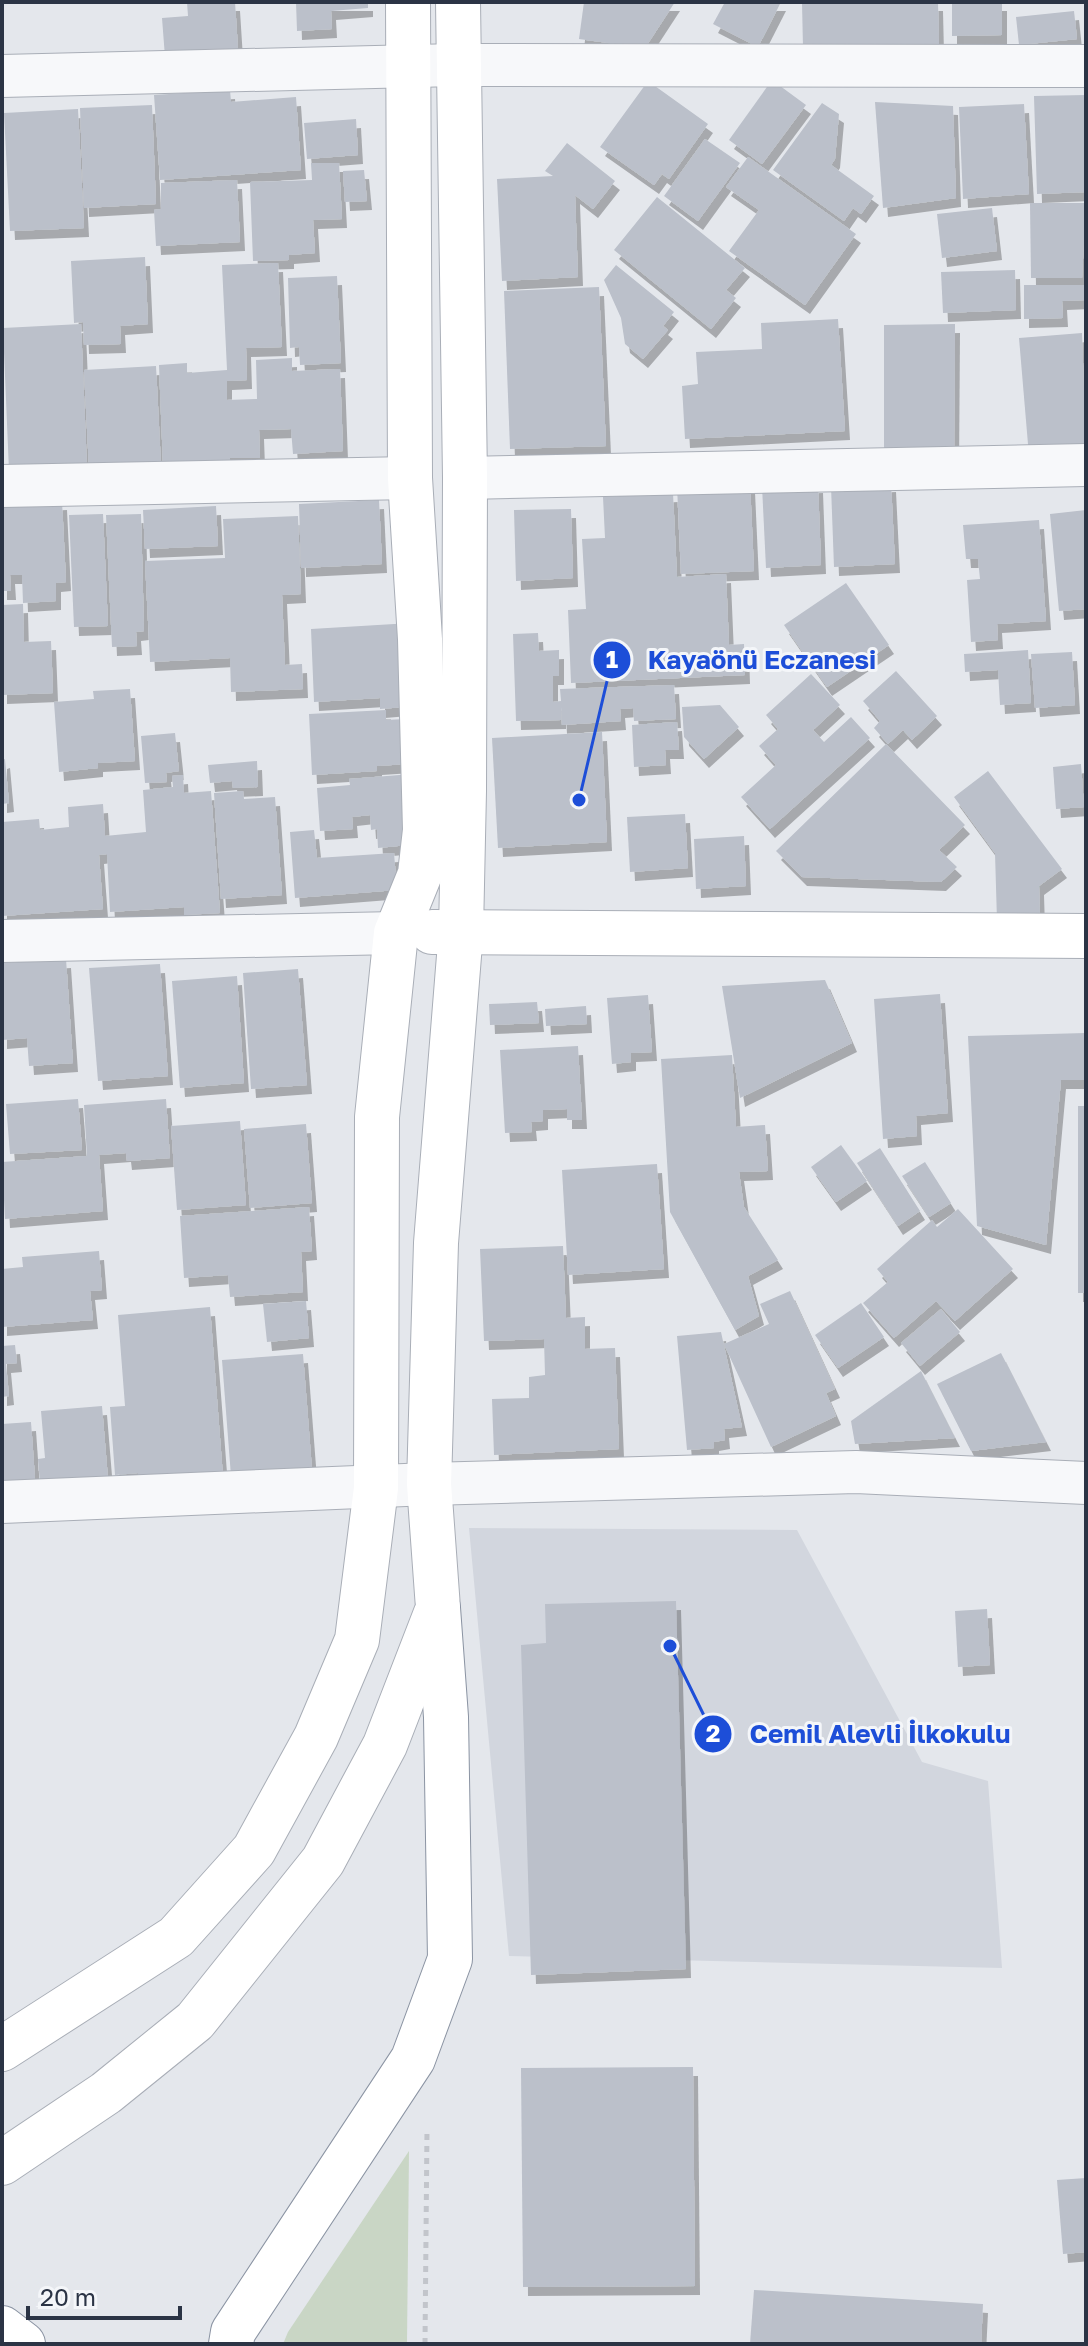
<svg xmlns="http://www.w3.org/2000/svg" width="1088" height="2346" font-family="'Golos Text',sans-serif">
<style>
.built{fill:#d2d6de}
.green{fill:#c9d6c5}
.building{fill:#bbc0ca;filter:url(#shadow)}
.lines{fill:none;stroke-linecap:round;stroke-linejoin:round}
.street-casing{stroke:#a9aeb7;stroke-width:44}
.secondary-casing{stroke:#a9aeb7;stroke-width:46}
.highway-casing{stroke:#8b94a3;stroke-width:46}
.path{stroke:#c2c5cb;stroke-width:5;stroke-dasharray:6 6;stroke-linecap:butt}
.street{stroke:#f7f8fa;stroke-width:42}
.secondary{stroke:#fff;stroke-width:44}
.highway{stroke:#fff;stroke-width:44}
.leader{fill:none;stroke:#1d4ed8;stroke-width:3}
.callout-dot{fill:#1d4ed8;stroke:#f4f6f9;stroke-width:3}
.mark-label{font-size:24px;text-anchor:middle;font-weight:bold;fill:#fff}
.callout-label{font-size:26px;text-anchor:middle;font-weight:bold;fill:#1d4ed8;stroke:#f4f6f9;stroke-width:6;stroke-linejoin:round;paint-order:stroke}
</style>
<defs>
<filter id="shadow"><feDropShadow dx="5" dy="9" stdDeviation="0" flood-color="#0004"/></filter>
</defs>
<rect width="100%" height="100%" fill="#e4e7ec"/>
<polygon class="built" points="469,1528 797,1530 922,1762 988,1781 1002,1968 509,1956"/>
<polygon class="green" points="409,2151 407,2344 283,2344 288,2332"/>
<g class="building">
<polygon points="187,2 235,2 239,65 166,70 162,18 188,16"/>
<polygon points="296,2 368,2 368,8 331,11 332,29 297,31"/>
<polygon points="584,2 675,2 645,48 579,39"/>
<polygon points="725,2 781,2 758,47 713,24"/>
<polygon points="802,2 938,2 939,45 803,48"/>
<polygon points="952,2 1002,2 1002,35 952,36"/>
<polygon points="1074,11 1077,39 1019,45 1016,17"/>
<polygon points="772,80 806,105 762,164 729,140"/>
<polygon points="648,81 708,124 669,179 662,174 654,185 600,147"/>
<polygon points="230,90 231,102 296,97 301,170 160,180 154,95"/>
<polygon points="1086,95 1086,192 1037,194 1034,96"/>
<polygon points="875,102 953,106 956,198 883,208"/>
<polygon points="822,103 839,114 835,159 831,165 874,196 861,214 853,208 844,221 773,170"/>
<polygon points="1024,104 1029,194 963,199 959,107"/>
<polygon points="152,105 156,204 84,208 80,108"/>
<polygon points="78,109 84,228 10,231 4,113"/>
<polygon points="356,119 358,155 307,159 304,123"/>
<polygon points="705,139 740,163 698,221 664,196"/>
<polygon points="567,143 615,181 593,209 575,195 578,277 502,281 497,179 553,176 545,171"/>
<polygon points="748,157 856,234 805,305 729,251 759,210 726,187"/>
<polygon points="311,163 339,163 342,219 313,220 315,253 289,255 289,260 253,261 250,182 312,180"/>
<polygon points="364,170 367,201 345,202 343,171"/>
<polygon points="237,180 240,242 156,246 154,210 161,209 161,183"/>
<polygon points="657,197 745,268 726,290 736,298 711,329 614,250"/>
<polygon points="1030,203 1086,203 1082,278 1031,278"/>
<polygon points="992,208 997,251 942,258 937,214"/>
<polygon points="145,257 148,324 120,326 121,344 84,345 83,322 74,323 71,261"/>
<polygon points="278,263 282,347 246,348 247,380 227,381 227,400 257,399 256,360 292,358 292,371 340,369 343,451 293,454 291,429 259,430 260,458 230,458 230,463 163,465 159,365 187,363 187,373 227,370 222,265"/>
<polygon points="616,265 674,312 663,326 668,330 643,359 625,344 621,318 604,280"/>
<polygon points="1015,270 1016,310 943,313 941,272"/>
<polygon points="337,276 341,363 300,365 299,347 290,348 288,278"/>
<polygon points="1024,285 1085,285 1085,300 1062,301 1063,318 1024,319"/>
<polygon points="599,287 606,446 510,449 504,291"/>
<polygon points="838,319 845,431 685,439 682,386 698,384 696,352 762,349 761,323"/>
<polygon points="81,324 87,468 9,471 3,328"/>
<polygon points="955,324 954,461 884,461 884,325"/>
<polygon points="1082,333 1086,452 1029,456 1019,338"/>
<polygon points="156,366 161,466 89,469 84,370"/>
<polygon points="750,483 754,571 681,574 677,486"/>
<polygon points="891,483 895,564 834,567 831,486"/>
<polygon points="818,484 821,565 766,568 762,486"/>
<polygon points="673,493 677,577 726,574 729,645 744,644 745,675 571,683 568,610 586,609 582,539 605,538 603,497"/>
<polygon points="379,500 382,564 301,568 299,504"/>
<polygon points="62,501 66,582 56,583 56,601 23,603 22,575 10,575 11,591 2,591 2,504"/>
<polygon points="216,506 218,546 145,549 143,510"/>
<polygon points="571,509 573,578 516,581 514,510"/>
<polygon points="1086,510 1086,609 1059,611 1050,514"/>
<polygon points="103,514 108,626 74,627 69,515"/>
<polygon points="141,514 144,631 136,632 137,646 112,647 106,515"/>
<polygon points="298,516 301,594 282,595 285,665 302,664 303,689 231,692 230,658 150,662 145,561 225,558 223,519"/>
<polygon points="1039,520 1046,621 997,624 998,640 971,642 967,580 980,579 978,559 966,559 963,525"/>
<polygon points="846,583 889,645 827,687 784,625"/>
<polygon points="23,604 24,642 51,641 53,693 2,695 2,605"/>
<polygon points="411,623 416,706 380,709 380,698 314,702 311,629"/>
<polygon points="538,633 539,651 559,650 559,676 553,676 553,702 561,701 560,689 674,685 676,719 634,721 633,708 620,709 621,721 562,725 561,707 561,720 516,721 513,634"/>
<polygon points="1028,650 1031,703 1000,705 998,670 965,672 964,654"/>
<polygon points="1072,652 1075,705 1035,708 1031,654"/>
<polygon points="896,671 937,716 912,740 903,730 888,744 874,728 880,721 863,701"/>
<polygon points="811,674 840,705 813,730 824,742 851,717 870,738 770,829 741,797 776,765 759,746 778,729 766,715"/>
<polygon points="130,689 135,761 98,763 98,768 59,772 54,702 94,699 93,691"/>
<polygon points="720,705 739,727 704,759 684,737 682,707"/>
<polygon points="386,710 386,720 405,719 407,764 377,766 377,771 312,775 309,714"/>
<polygon points="677,722 679,750 665,750 666,765 634,767 632,725"/>
<polygon points="602,732 607,842 498,848 492,738"/>
<polygon points="175,733 179,771 166,773 167,782 145,783 141,736"/>
<polygon points="886,744 965,825 939,850 957,867 941,882 802,877 776,851"/>
<polygon points="5,759 9,803 2,804 2,760"/>
<polygon points="257,761 258,787 233,788 232,781 210,783 208,765"/>
<polygon points="1081,764 1084,807 1056,809 1053,767"/>
<polygon points="988,771 1062,869 1039,886 1040,919 997,921 995,853 954,797"/>
<polygon points="412,774 418,844 378,848 377,829 371,830 370,815 352,817 353,829 320,831 317,788 350,785 349,779"/>
<polygon points="183,775 184,793 211,791 220,913 184,915 184,907 110,912 107,854 99,855 103,909 2,916 2,822 39,819 40,830 69,827 68,807 103,804 105,836 146,832 143,790 173,787 172,776"/>
<polygon points="243,791 244,799 275,797 282,895 221,899 214,793"/>
<polygon points="685,814 688,868 630,872 627,817"/>
<polygon points="314,830 317,858 394,853 397,890 295,898 290,832"/>
<polygon points="744,836 746,886 696,889 694,839"/>
<polygon points="66,959 73,1063 29,1066 27,1038 2,1040 2,963"/>
<polygon points="160,964 168,1076 98,1081 89,968"/>
<polygon points="298,969 307,1085 251,1089 243,973"/>
<polygon points="237,976 244,1083 180,1088 172,981"/>
<polygon points="825,980 852,1043 740,1098 722,986"/>
<polygon points="940,994 948,1113 916,1116 917,1136 883,1139 874,999"/>
<polygon points="648,995 652,1052 631,1053 631,1062 612,1064 607,998"/>
<polygon points="537,1002 539,1023 490,1025 489,1004"/>
<polygon points="586,1006 587,1024 546,1026 545,1009"/>
<polygon points="1086,1033 1086,1080 1061,1080 1046,1245 977,1226 968,1036"/>
<polygon points="578,1046 582,1120 567,1120 567,1109 543,1110 543,1121 531,1122 532,1132 505,1133 500,1050"/>
<polygon points="732,1055 736,1127 765,1125 768,1171 739,1172 744,1207 778,1260 748,1276 759,1316 735,1330 670,1212 661,1059"/>
<polygon points="78,1099 82,1150 10,1154 6,1104"/>
<polygon points="166,1099 170,1158 127,1161 126,1153 99,1155 103,1211 5,1219 2,1162 87,1156 84,1105"/>
<rect x="1078" y="1106" width="8" height="187"/>
<polygon points="240,1121 246,1205 177,1210 171,1126"/>
<polygon points="306,1124 312,1203 250,1208 244,1129"/>
<polygon points="841,1145 867,1181 836,1202 811,1167"/>
<polygon points="880,1148 920,1211 898,1226 857,1163"/>
<polygon points="925,1162 951,1203 929,1217 902,1176"/>
<polygon points="657,1164 664,1269 568,1275 562,1170"/>
<polygon points="309,1207 312,1251 301,1252 303,1292 230,1297 228,1275 184,1278 180,1216"/>
<polygon points="958,1209 1013,1269 955,1321 936,1301 894,1338 863,1303 888,1282 877,1269 932,1220 937,1227"/>
<polygon points="563,1246 566,1318 585,1317 585,1349 615,1348 619,1449 494,1455 492,1399 529,1398 529,1377 545,1375 544,1339 484,1341 480,1249"/>
<polygon points="99,1251 102,1290 90,1291 93,1320 2,1327 2,1269 23,1267 22,1257"/>
<polygon points="790,1291 835,1389 826,1393 836,1416 771,1447 724,1344 769,1324 760,1304"/>
<polygon points="306,1301 309,1338 267,1342 263,1304"/>
<polygon points="861,1303 884,1337 838,1368 815,1335"/>
<polygon points="210,1307 223,1477 139,1484 138,1473 115,1475 110,1407 125,1406 118,1315"/>
<polygon points="941,1309 960,1332 920,1366 901,1343"/>
<polygon points="721,1332 742,1427 724,1429 725,1440 714,1442 714,1448 687,1450 677,1336"/>
<polygon points="15,1345 17,1363 6,1364 9,1396 2,1397 2,1346"/>
<polygon points="1001,1353 1046,1442 971,1451 937,1384"/>
<polygon points="303,1354 312,1470 231,1476 222,1360"/>
<polygon points="921,1371 955,1438 855,1444 851,1421"/>
<polygon points="102,1406 108,1479 40,1484 38,1459 45,1458 41,1411"/>
<polygon points="31,1422 36,1493 2,1495 2,1424"/>
<polygon points="676,1601 686,1969 531,1975 521,1645 546,1643 545,1604"/>
<polygon points="987,1609 990,1665 958,1667 955,1611"/>
<polygon points="693,2067 695,2286 523,2287 521,2068"/>
<polygon points="1086,2178 1086,2252 1063,2254 1057,2180"/>
<polygon points="754,2290 983,2304 981,2344 750,2344"/>
</g>
<g class="lines">
<defs>
<g id="street">
<polyline points="2,76 456,65 1086,66"/>
<polyline points="465,478 1086,465"/>
<polyline points="2,486 410,478"/>
<polyline points="2,941 396,933"/>
<polyline points="2,1502 429,1484 856,1472 1086,1483"/>
</g>
<g id="secondary">
<polyline points="432,932 1086,936"/>
<polyline points="2,2049 176,1937 254,1850 316,1737 357,1640 376,1488 377,1117 396,933 420,874 425,830 420,639 410,478 408,2"/>
<polyline points="2,2163 106,2093 195,2021 323,1861 385,1745 438,1608 429,1484 436,1243 461,931 464,791 465,478 458,2"/>
</g>
<g id="highway">
<polyline points="2,2328 23,2344"/>
<polyline points="231,2344 233,2332 413,2059 450,1959 446,1717 438,1608"/>
</g>
</defs>
<use href="#street" class="street-casing"/>
<use href="#secondary" class="secondary-casing"/>
<use href="#highway" class="highway-casing"/>
<polyline class="path" points="425,2344 427,2129"/>
<use href="#street" class="street"/>
<use href="#secondary" class="secondary"/>
<use href="#highway" class="highway"/>
</g>
<path class="leader" d="M579 800L612 660M670 1646L713 1734"/>
<g class="callout-dot">
<circle cx="579" cy="800" r="8"/>
<circle cx="670" cy="1646" r="8"/>
<circle cx="612" cy="660" r="20"/>
<circle cx="713" cy="1734" r="20"/>
</g>
<g class="mark-label">
<text x="612" y="668">1</text>
<text x="713" y="1742">2</text>
</g>
<g class="callout-label">
<text x="762" y="669">Kayaönü Eczanesi</text>
<text x="880" y="1743">Cemil Alevli İlkokulu</text>
</g>
<rect width="1088" height="2346" fill="none" stroke="#2b3445" stroke-width="8"/>
<path d="M28 2306v12h152v-12" fill="none" stroke="#2b3445" stroke-width="4"/>
<text x="40" y="2306" font-size="24" fill="#2b3445" stroke="#f4f6f9" stroke-width="6" paint-order="stroke">20 m</text>
</svg>
